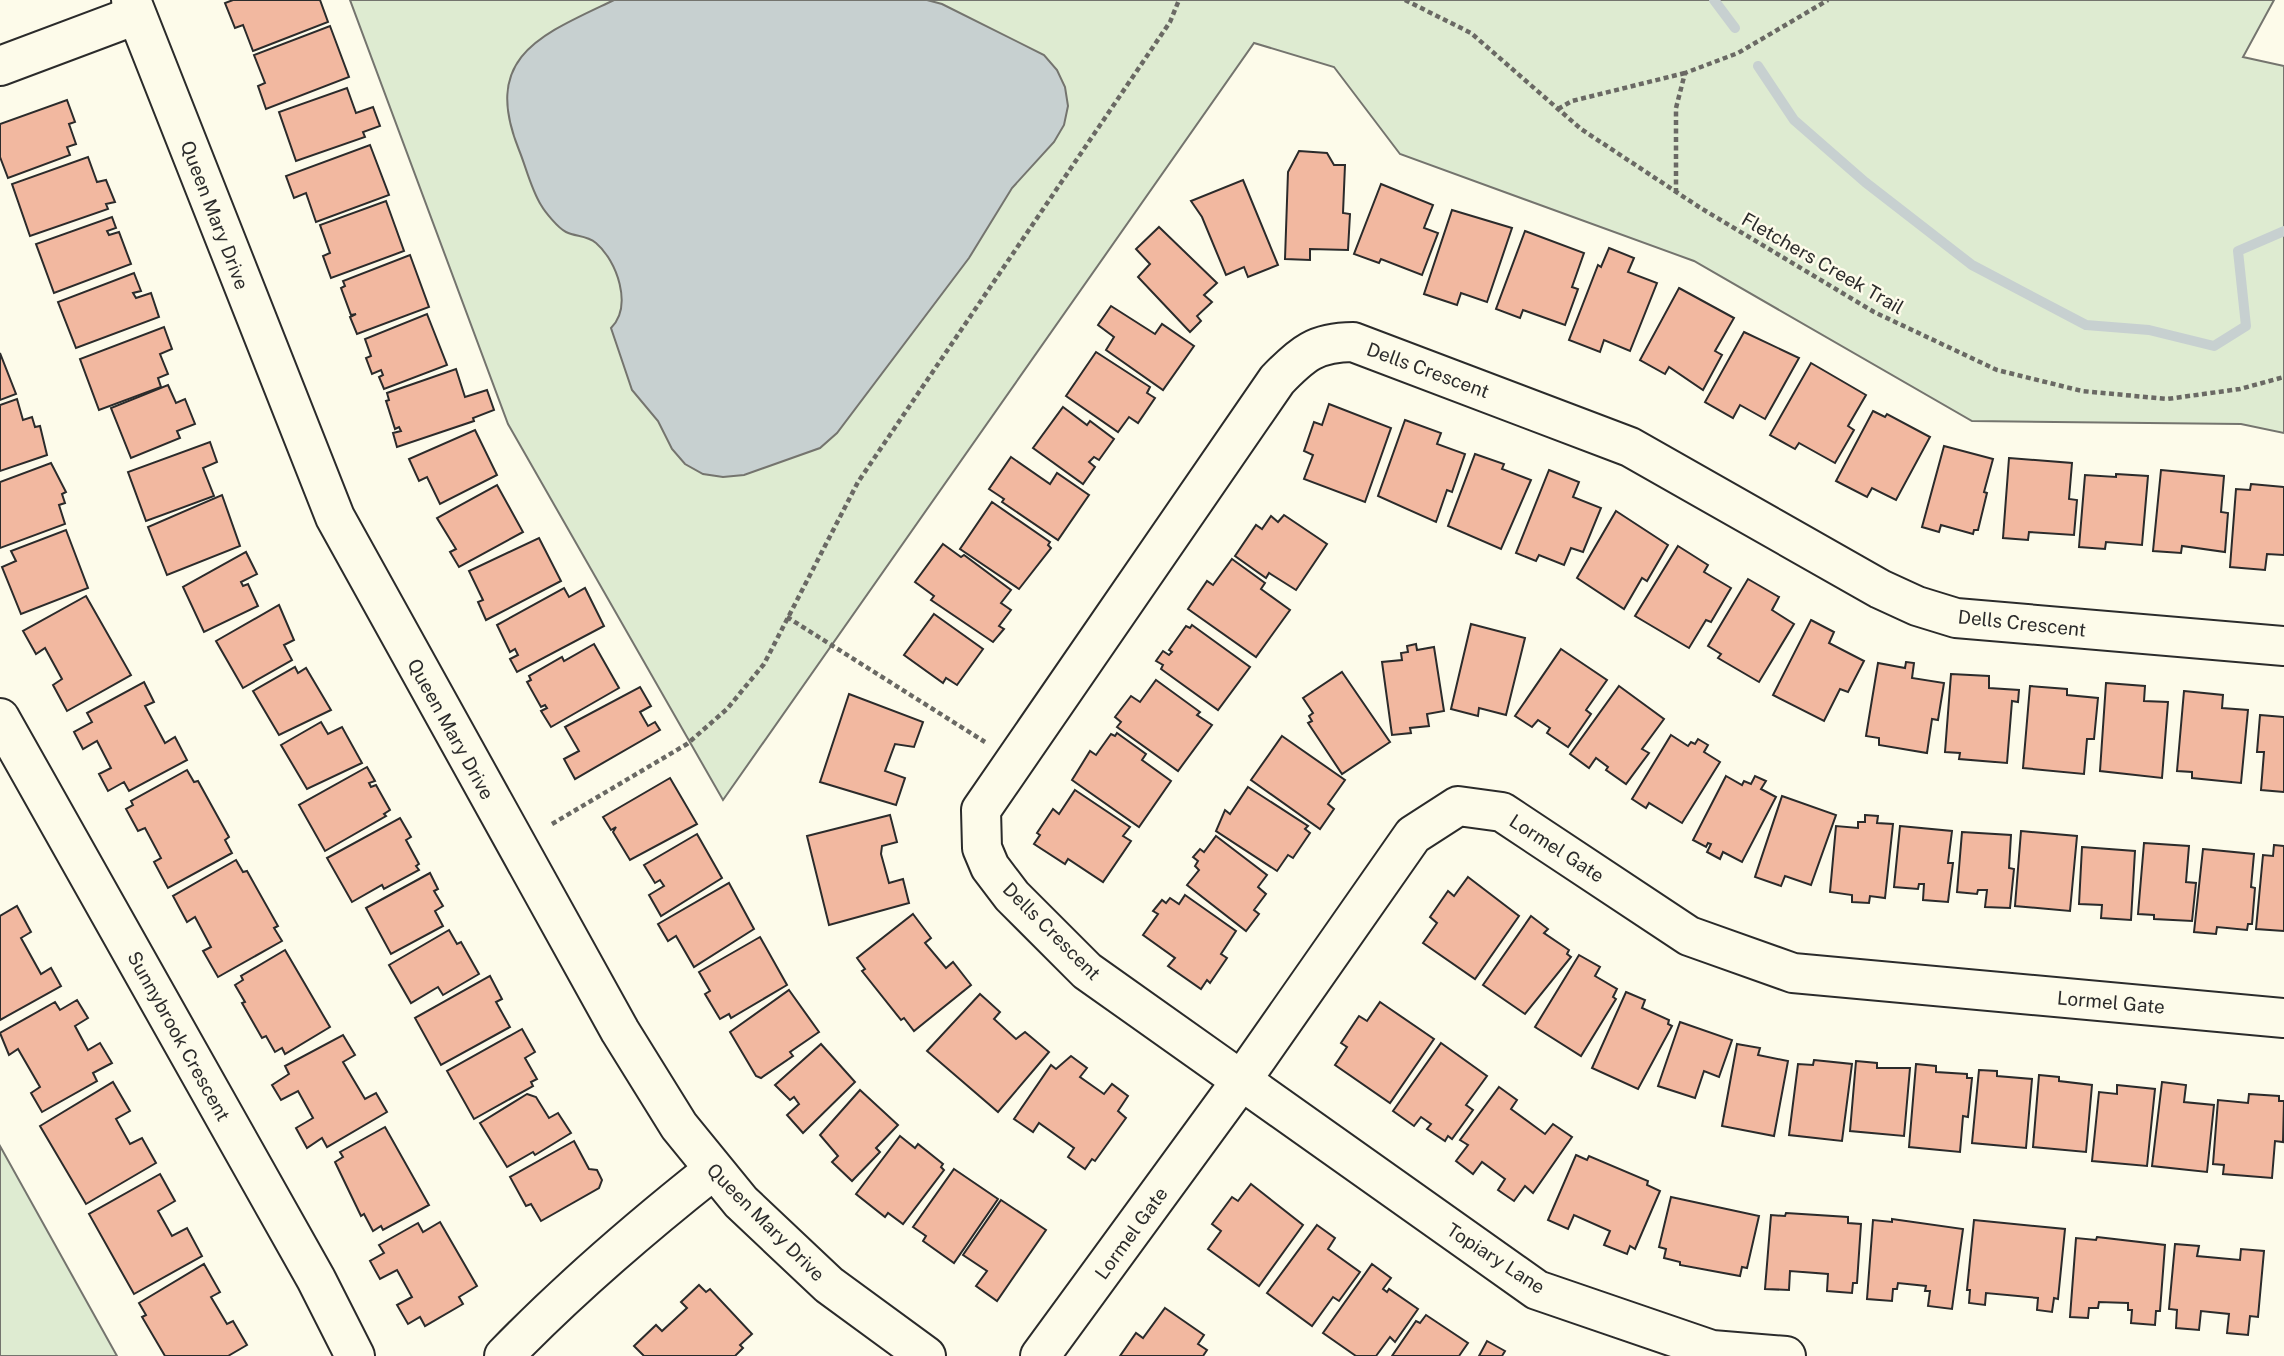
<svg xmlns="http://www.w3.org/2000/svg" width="2284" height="1356" font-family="'Public Sans',sans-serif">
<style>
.green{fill:#deebd1;stroke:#74746e;stroke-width:2}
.water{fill:#c7d0d0;stroke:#74746e;stroke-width:2}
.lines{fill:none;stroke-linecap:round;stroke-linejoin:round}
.stream{stroke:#c7d0d0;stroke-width:10}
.building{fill:#f2b8a0;stroke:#2b2b2b;stroke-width:2}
.minor-casing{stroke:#2b2b2b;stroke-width:42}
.path{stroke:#6a6964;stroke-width:4.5;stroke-dasharray:5 3.5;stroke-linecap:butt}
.minor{stroke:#fdfbea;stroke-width:38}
.labels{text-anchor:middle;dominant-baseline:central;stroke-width:5;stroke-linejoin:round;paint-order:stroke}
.street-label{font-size:19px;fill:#2b2b2b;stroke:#fdfbea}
</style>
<rect width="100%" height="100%" fill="#fdfbea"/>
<g class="green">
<polygon points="350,0 2274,0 2243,57 2284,66 2284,433 2241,424 1972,421 1694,261 1400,154 1334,67 1254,43 723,800 508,424"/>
<polygon points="0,1146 117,1356 0,1356"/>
</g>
<path class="water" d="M 614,0 L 927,0 L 942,4 L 1044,55 L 1057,70 L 1065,87 L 1068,106 L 1064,125 L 1054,142 L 1012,188 L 969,258 L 837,433 L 820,448 L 744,475 L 723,477 L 703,474 L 685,464 L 672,449 L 658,421 L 632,390 L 611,328 C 633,306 617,261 596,243 C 586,235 576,237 566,232 C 558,228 545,212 541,205 C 531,189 526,167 519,150 C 481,56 541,35 614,0 Z"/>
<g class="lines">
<g class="stream">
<polyline points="1714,0 1735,28"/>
<polyline points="1758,66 1794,120 1865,182 1972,265 2086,325 2149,330 2214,346 2246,326 2238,251 2284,231"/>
</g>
</g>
<g class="building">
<polygon points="233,0 320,0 328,22 253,51 243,25 235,28 225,3"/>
<polygon points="330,26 349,77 266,109 258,86 265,83 254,55"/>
<polygon points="347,88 356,113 373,107 380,126 363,132 365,137 296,161 279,112"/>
<polygon points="67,100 75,122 69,124 76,144 67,147 70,155 8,178 0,157 0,124"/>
<polygon points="370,145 389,195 316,222 306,193 294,198 286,176"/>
<polygon points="1299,151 1327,153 1334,165 1345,165 1343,213 1350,214 1348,250 1310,249 1310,260 1285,259 1288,172"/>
<polygon points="88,157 97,182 106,180 115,202 106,204 108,209 30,236 12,184"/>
<polygon points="1243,180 1278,265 1248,277 1244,267 1226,275 1202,217 1191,201"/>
<polygon points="1381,184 1433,205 1424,228 1438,233 1422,275 1381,259 1379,263 1354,254"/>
<polygon points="386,201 404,251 331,278 323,256 330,253 320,225"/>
<polygon points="1452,210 1512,228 1487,302 1461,293 1457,305 1424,294"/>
<polygon points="112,217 116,228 107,231 109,235 119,232 131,264 54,293 36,244"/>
<polygon points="1159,227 1217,283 1204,295 1212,302 1197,316 1201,321 1190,332 1138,277 1150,264 1136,249"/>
<polygon points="1525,231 1584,253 1572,287 1578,289 1565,325 1523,310 1520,318 1496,309"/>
<polygon points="1609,248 1634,258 1628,272 1657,283 1630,351 1604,340 1600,352 1569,340 1598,265 1601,267"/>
<polygon points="410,255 429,307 357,334 350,317 356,314 351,315 341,288 345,286 343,281"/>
<polygon points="134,273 141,291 133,293 136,298 151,293 159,317 76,348 58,302"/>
<polygon points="1679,288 1734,318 1715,351 1722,355 1703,390 1669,367 1665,374 1640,360"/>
<polygon points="1111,306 1155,334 1162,324 1194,346 1163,390 1106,350 1114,337 1098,325"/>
<polygon points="427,314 447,365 384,389 379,377 383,375 381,370 372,374 366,358 371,356 365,339"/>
<polygon points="164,327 172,349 160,354 168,374 158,378 161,387 99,410 80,359"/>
<polygon points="1744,332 1799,358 1765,419 1740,405 1733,418 1705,402"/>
<polygon points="1096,352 1150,387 1147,393 1155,398 1138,423 1129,417 1118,432 1066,396"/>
<polygon points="0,353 16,394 0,400"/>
<polygon points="1811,363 1866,395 1848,426 1854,430 1835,463 1799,443 1795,449 1770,435"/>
<polygon points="456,369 465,397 487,390 494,410 473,418 474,421 397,447 393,433 401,431 399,427 395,429 386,401 389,400 387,393"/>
<polygon points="168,385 176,403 185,399 195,424 177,431 180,438 131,458 111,408"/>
<polygon points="17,399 23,420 32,417 35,427 40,426 47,455 0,471 0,405"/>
<polygon points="1329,404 1391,428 1365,502 1304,479 1313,455 1304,451 1314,422 1322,425"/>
<polygon points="1063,407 1087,425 1090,421 1114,439 1099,460 1094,457 1089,462 1095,467 1083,484 1033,448"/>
<polygon points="1873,411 1885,417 1887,414 1930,437 1896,500 1872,488 1867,497 1836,481"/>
<polygon points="1405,420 1441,433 1437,444 1465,454 1452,492 1447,490 1436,522 1378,496"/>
<polygon points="475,430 497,475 440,504 427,477 419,481 409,459"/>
<polygon points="210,442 217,462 203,468 214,496 146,521 128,472"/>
<polygon points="1944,446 1993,459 1984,492 1987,493 1978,530 1974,530 1973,534 1941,525 1939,532 1922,527"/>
<polygon points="1475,454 1504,464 1502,469 1531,480 1501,549 1448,526"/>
<polygon points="1011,457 1050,484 1057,473 1089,495 1058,540 1002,502 1004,499 989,489"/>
<polygon points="2009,458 2072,463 2069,499 2077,500 2074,535 2029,532 2028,540 2003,538"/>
<polygon points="51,463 66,492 62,494 65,503 59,505 65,524 0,548 0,482"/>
<polygon points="1549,470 1579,482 1573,497 1601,508 1583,552 1571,548 1564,565 1539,555 1536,561 1516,553"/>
<polygon points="2161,470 2224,476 2221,512 2228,513 2225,552 2182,546 2181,553 2153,551"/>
<polygon points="2116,474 2148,476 2142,545 2106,542 2105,549 2079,547 2085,475 2116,477"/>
<polygon points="2251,484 2284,487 2284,555 2267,554 2265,570 2230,567 2236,489 2250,490"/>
<polygon points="497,485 523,532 459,567 450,552 456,549 437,518"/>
<polygon points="222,495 240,546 167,575 148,527"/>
<polygon points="992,502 1050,542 1048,545 1051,548 1019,589 960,549"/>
<polygon points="1616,511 1668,545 1647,581 1642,578 1624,609 1577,578"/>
<polygon points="1284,515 1327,544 1296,590 1269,573 1266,578 1235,556 1256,525 1262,529 1271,516 1278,522"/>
<polygon points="66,530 88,588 21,614 2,567 16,561 11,551"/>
<polygon points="539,538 561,581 486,620 478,602 483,600 469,571"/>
<polygon points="943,544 961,557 964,555 1011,590 1001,603 1011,610 999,626 1004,629 993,642 931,600 934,596 915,582"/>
<polygon points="1678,546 1708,565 1704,572 1731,588 1711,622 1706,620 1689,648 1635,616"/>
<polygon points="246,552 257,574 241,582 243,586 248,584 258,606 204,632 183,587"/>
<polygon points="1232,559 1265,583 1261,589 1290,610 1256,657 1188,609 1207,581 1213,585"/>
<polygon points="1748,579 1779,597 1772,610 1794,624 1759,682 1718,658 1721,654 1708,646"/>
<polygon points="564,588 569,597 585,588 604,626 517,672 510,659 518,655 515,649 510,652 497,625"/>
<polygon points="86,596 131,675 67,711 53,685 62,679 45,648 36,654 23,631"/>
<polygon points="279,605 294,640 284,645 292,660 243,688 216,641"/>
<polygon points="934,614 983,649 957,685 946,678 943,683 904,655"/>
<polygon points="1811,620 1834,632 1829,643 1864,661 1848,692 1840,689 1824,721 1773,695"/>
<polygon points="1471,624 1525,638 1506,715 1479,708 1478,716 1451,709"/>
<polygon points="1192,625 1250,667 1218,710 1161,669 1163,665 1156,661 1163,651 1169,655 1172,652 1169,650 1186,626 1190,628"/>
<polygon points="594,644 619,688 551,727 541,711 547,708 545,705 541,707 527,682 531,680 529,676 562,657 564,661"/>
<polygon points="1416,644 1417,650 1434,647 1444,711 1427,714 1429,726 1410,728 1411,733 1392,735 1382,662 1402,660 1401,653 1408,652 1407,646"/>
<polygon points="1561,649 1607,680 1586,710 1591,714 1568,747 1547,733 1550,728 1538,720 1532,727 1515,716"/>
<polygon points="1906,662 1914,663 1912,678 1944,683 1938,720 1932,719 1927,753 1879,745 1879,738 1866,736 1878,663 1905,668"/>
<polygon points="295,667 298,673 306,668 331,710 279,735 253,691"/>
<polygon points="1342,672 1390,742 1342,774 1308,723 1312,721 1309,716 1313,713 1303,698"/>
<polygon points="1951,674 1989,676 1989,688 2019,690 2018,702 2012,701 2007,763 1959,759 1960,753 1945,752"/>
<polygon points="1156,680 1200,712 1197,715 1212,725 1178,771 1117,727 1121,722 1115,717 1131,696 1140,702"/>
<polygon points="144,682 154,702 145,706 165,743 175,737 187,760 129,791 124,782 108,791 99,774 111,768 97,741 83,749 74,732 92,722 87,713"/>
<polygon points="2106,683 2145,686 2144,701 2168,702 2162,778 2100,771"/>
<polygon points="1619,686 1664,719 1642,749 1649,753 1626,784 1606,770 1608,767 1596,758 1589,768 1570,754"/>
<polygon points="2030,686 2067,689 2067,695 2098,698 2094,739 2087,739 2084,774 2023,768"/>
<polygon points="640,687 651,706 640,712 648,726 655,722 660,730 575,779 564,759 579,751 565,727"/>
<polygon points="2184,691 2223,695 2222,708 2248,710 2241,783 2192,778 2192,772 2177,771"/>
<polygon points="849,694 923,722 914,747 895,744 885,771 905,778 896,805 820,782"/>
<polygon points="2260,715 2284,717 2284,792 2261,790 2264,752 2257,752"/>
<polygon points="321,722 328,734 342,727 362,763 307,789 281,745"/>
<polygon points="1117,733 1146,754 1142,760 1171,781 1139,827 1072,780 1090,751 1096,755 1111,734 1115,736"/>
<polygon points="1671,735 1688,746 1691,742 1695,744 1698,739 1708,745 1704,752 1720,762 1682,823 1649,803 1646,808 1632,799"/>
<polygon points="1282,736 1345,780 1328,804 1334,809 1320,829 1251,780"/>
<polygon points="367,767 375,781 369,783 371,787 376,785 390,810 384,814 386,816 325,851 299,805"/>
<polygon points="187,770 194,782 198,781 229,837 225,840 232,853 168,888 154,862 161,858 145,828 138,831 126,809 133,805 131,801"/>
<polygon points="1726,776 1742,785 1744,781 1751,784 1755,776 1766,781 1761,789 1776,797 1742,862 1723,852 1720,859 1707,852 1711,844 1708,843 1706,847 1693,840"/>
<polygon points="670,778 697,824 630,860 613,832 616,827 611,830 603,817"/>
<polygon points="1248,787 1308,826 1305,829 1310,833 1293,858 1288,855 1277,871 1216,831 1225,810 1230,814"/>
<polygon points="1075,790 1130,827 1123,836 1131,841 1103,882 1068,859 1065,864 1034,844 1040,835 1037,833 1053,809 1059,814"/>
<polygon points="1782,796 1836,815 1811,885 1785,876 1781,886 1755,877"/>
<polygon points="890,815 897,842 882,846 881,854 889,883 903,879 909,903 829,925 807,836"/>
<polygon points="1865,815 1878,816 1877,823 1893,824 1885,898 1870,896 1869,903 1852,902 1852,895 1830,892 1836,826 1858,828 1858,822 1865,822"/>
<polygon points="400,818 411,837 406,840 419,864 416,866 419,870 384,889 382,885 352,902 327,858"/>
<polygon points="1900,826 1952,831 1948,863 1953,863 1948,902 1923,900 1924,884 1919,884 1918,889 1894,887"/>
<polygon points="2021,831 2077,836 2070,911 2015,906"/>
<polygon points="1962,832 2011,835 2009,868 2014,869 2010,908 1985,907 1987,890 1978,890 1977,894 1957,892"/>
<polygon points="697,834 722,878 661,916 649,895 664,886 660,880 655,883 644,865"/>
<polygon points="1216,836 1267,875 1258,887 1266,894 1254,910 1259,914 1246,931 1187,885 1199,870 1195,866 1198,861 1193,857 1200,849 1204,852"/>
<polygon points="2144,843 2189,846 2186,882 2196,883 2192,921 2154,919 2154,915 2138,914"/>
<polygon points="2274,845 2284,846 2284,931 2256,929 2263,855 2273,856"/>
<polygon points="2082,847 2135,851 2131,920 2101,918 2102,905 2079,904"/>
<polygon points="2203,849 2254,854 2251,887 2255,888 2252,924 2248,924 2247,930 2217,927 2216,934 2194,932"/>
<polygon points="236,860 243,872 247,871 278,926 274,928 282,941 218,977 203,951 211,947 195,917 187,922 173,896"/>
<polygon points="430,873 438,889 434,891 443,906 435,911 443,926 391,954 366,908"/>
<polygon points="1468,877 1519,916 1475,979 1423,943 1437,923 1430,917 1448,891 1454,896"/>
<polygon points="729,883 754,929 694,967 676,936 668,941 658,924"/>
<polygon points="1185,895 1236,931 1221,954 1227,958 1210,983 1207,980 1201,989 1168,966 1175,958 1143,935 1158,914 1153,911 1162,900 1166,903 1170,898 1179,904"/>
<polygon points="17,906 31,932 21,938 41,974 51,968 61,986 0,1020 0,916"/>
<polygon points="913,914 931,938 925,943 946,968 953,962 971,985 914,1031 904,1018 901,1020 862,971 865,969 857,958"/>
<polygon points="1531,916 1548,929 1544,933 1569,950 1567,954 1571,957 1525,1014 1483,985"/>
<polygon points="449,930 457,944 461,942 479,974 443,995 438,987 411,1003 389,965"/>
<polygon points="760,937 787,985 731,1018 729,1014 720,1019 705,994 710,991 699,972"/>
<polygon points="285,950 330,1027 285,1054 282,1048 275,1052 266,1036 262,1038 242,1003 245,1002 235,985 243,980 241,976"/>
<polygon points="1579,955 1600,967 1595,976 1617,989 1613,997 1616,999 1581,1056 1535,1027"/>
<polygon points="490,976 502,999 496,1002 510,1027 441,1065 415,1018"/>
<polygon points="789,990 819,1032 790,1052 793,1056 761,1078 756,1076 730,1032"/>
<polygon points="1626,992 1645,1000 1642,1008 1669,1020 1668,1024 1672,1026 1638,1089 1592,1068"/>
<polygon points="980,994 1000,1012 994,1019 1016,1039 1025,1032 1049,1052 998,1112 927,1051"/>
<polygon points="77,1000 88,1018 75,1026 88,1050 100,1043 112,1063 93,1073 97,1081 42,1112 31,1093 40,1087 18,1049 9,1055 0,1033 55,1002 60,1010"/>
<polygon points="1380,1002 1434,1039 1390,1103 1335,1065 1347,1047 1341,1043 1359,1016 1367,1021"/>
<polygon points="1680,1022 1732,1040 1719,1077 1704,1071 1695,1098 1658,1086"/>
<polygon points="522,1029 535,1052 525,1058 537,1079 531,1082 533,1086 474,1119 447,1071"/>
<polygon points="343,1035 355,1055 343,1062 365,1099 376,1093 387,1112 327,1147 322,1138 307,1148 296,1128 313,1118 298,1091 281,1100 272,1085 289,1074 285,1066"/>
<polygon points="1441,1043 1487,1076 1466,1105 1473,1110 1452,1139 1448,1136 1445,1141 1427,1129 1431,1124 1421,1117 1414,1126 1393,1111"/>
<polygon points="821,1044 855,1082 803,1133 787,1115 799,1104 794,1097 790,1100 775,1085"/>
<polygon points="1737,1044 1760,1048 1758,1055 1788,1061 1774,1136 1722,1126"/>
<polygon points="1071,1056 1087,1068 1080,1077 1104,1094 1112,1084 1128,1096 1118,1111 1126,1118 1095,1161 1092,1159 1085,1169 1068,1157 1074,1148 1039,1123 1033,1132 1014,1119 1051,1065 1056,1069"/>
<polygon points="1814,1060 1852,1064 1842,1141 1789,1135 1798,1064 1813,1065"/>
<polygon points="1856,1061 1877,1063 1877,1068 1910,1068 1904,1136 1850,1131"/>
<polygon points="1916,1064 1936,1066 1936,1072 1967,1074 1967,1078 1972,1078 1968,1117 1963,1116 1960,1152 1909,1147"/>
<polygon points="1979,1070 1997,1071 1997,1076 2032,1079 2026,1148 1972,1143"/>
<polygon points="2039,1075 2059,1077 2059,1081 2092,1085 2086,1152 2033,1147"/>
<polygon points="113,1082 130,1111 116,1119 130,1144 142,1138 156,1163 86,1204 40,1126"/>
<polygon points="2162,1082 2186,1085 2184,1102 2214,1105 2207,1172 2152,1166"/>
<polygon points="2117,1085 2155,1089 2147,1166 2092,1161 2099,1092 2117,1094"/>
<polygon points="1499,1087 1517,1100 1511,1109 1545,1134 1553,1124 1572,1137 1533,1193 1525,1186 1514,1201 1498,1190 1505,1179 1482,1162 1473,1174 1456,1161 1468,1145 1460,1140"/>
<polygon points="860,1090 898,1125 876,1148 880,1152 852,1181 832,1162 838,1156 820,1135"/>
<polygon points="527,1094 536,1097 549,1118 558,1113 571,1133 535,1155 533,1152 507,1167 480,1123"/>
<polygon points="2249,1094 2279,1096 2279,1101 2284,1101 2283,1142 2275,1141 2272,1178 2223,1174 2224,1165 2213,1164 2218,1100 2248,1103"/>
<polygon points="385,1127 429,1205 383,1230 381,1226 373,1231 364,1214 361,1216 335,1162 343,1157 340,1152"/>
<polygon points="900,1136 915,1148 918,1144 943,1164 941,1167 944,1170 903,1224 888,1213 885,1217 856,1194"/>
<polygon points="574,1141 589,1169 597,1170 602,1180 599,1188 541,1221 531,1204 526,1206 510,1177"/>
<polygon points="1576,1155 1587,1160 1589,1156 1648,1181 1647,1185 1660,1191 1635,1249 1630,1246 1627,1254 1604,1245 1610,1231 1574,1215 1568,1229 1548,1220"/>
<polygon points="954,1169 998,1199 954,1263 923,1241 926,1236 913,1227"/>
<polygon points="160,1174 175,1201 158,1211 172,1236 187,1228 202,1256 134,1294 89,1214"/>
<polygon points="1251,1184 1303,1225 1259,1286 1208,1249 1221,1231 1212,1224 1232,1197 1238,1201"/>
<polygon points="1671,1197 1759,1216 1747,1268 1742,1267 1740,1276 1680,1265 1680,1262 1664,1258 1666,1249 1659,1247"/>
<polygon points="1001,1200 1046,1230 997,1301 976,1286 987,1271 963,1255"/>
<polygon points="1786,1213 1848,1217 1848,1223 1861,1224 1857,1283 1853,1283 1852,1293 1827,1291 1828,1274 1790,1271 1789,1290 1765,1289 1771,1215 1785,1216"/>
<polygon points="1892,1219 1963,1229 1952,1309 1928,1306 1930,1291 1925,1291 1926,1286 1898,1283 1897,1289 1893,1289 1892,1301 1867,1299 1873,1220 1892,1222"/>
<polygon points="1974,1220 2065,1229 2058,1299 2054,1298 2052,1312 2037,1310 2038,1298 1986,1293 1985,1305 1969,1303 1970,1290 1967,1290"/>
<polygon points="440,1222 477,1286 459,1297 463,1304 425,1326 420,1317 408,1324 397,1305 412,1297 397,1270 380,1279 370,1261 384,1253 379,1245 418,1223 423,1232"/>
<polygon points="1317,1225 1335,1238 1328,1249 1360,1272 1339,1301 1333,1297 1312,1326 1267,1293"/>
<polygon points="2097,1237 2165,1245 2160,1311 2156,1311 2155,1325 2131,1323 2132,1310 2128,1310 2128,1303 2099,1302 2098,1308 2089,1308 2088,1318 2070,1317 2076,1238 2096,1240"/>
<polygon points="2175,1244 2199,1246 2197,1256 2240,1260 2241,1249 2264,1251 2258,1317 2250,1316 2248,1335 2227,1333 2229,1314 2201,1311 2199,1330 2176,1328 2177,1310 2169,1309"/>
<polygon points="204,1264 220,1292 211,1297 227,1324 233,1321 247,1345 228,1356 165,1356 142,1317 146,1315 139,1303"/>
<polygon points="1372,1264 1391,1278 1383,1289 1387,1292 1389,1289 1418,1309 1395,1342 1390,1337 1376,1356 1356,1356 1323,1333"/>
<polygon points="699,1285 706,1292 710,1289 752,1334 740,1345 743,1348 735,1356 644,1356 634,1346 656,1325 662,1331 687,1308 681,1302"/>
<polygon points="1165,1308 1204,1335 1198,1344 1207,1350 1203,1356 1120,1356 1136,1333 1143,1338"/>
<polygon points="1426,1315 1468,1343 1459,1356 1392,1356 1416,1321 1420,1323"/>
<polygon points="1487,1341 1505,1351 1502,1356 1479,1356"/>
</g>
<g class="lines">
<defs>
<g id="minor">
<polyline points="131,0 335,517 620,1031 679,1126 741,1202 829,1285 926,1356"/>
<polyline points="0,66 136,15"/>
<polyline points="0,718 316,1279 355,1356"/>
<path d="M 504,1356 C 569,1289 640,1228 712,1171"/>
<polyline points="1040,1356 1241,1081 1413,835 1458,806 1502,812 1689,936 1793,973 2284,1018"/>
<path d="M 1786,1356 L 1712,1350 L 1537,1290 L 1087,971 L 1012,896 L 990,867 L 982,848 L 981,810 L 1277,380 C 1302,354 1316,342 1353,342 L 1630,447 L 1880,589 L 1917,606 L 1956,618 L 2284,646"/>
</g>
</defs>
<use href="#minor" class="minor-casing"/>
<g class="path">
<polyline points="1405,0 1471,33 1581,129 1699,207 1874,312 1997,370 2082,391 2167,399 2240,389 2284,377"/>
<polyline points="1558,109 1572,101 1685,73"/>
<polyline points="1676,193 1676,108 1685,73 1738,53 1828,0"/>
<polyline points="787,617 985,742"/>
<polyline points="552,824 687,744 727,709 764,664 858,482 1170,22 1179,0"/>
</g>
<use href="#minor" class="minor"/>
</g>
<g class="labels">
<g class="street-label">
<text transform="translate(215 215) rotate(69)">Queen Mary Drive</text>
<text transform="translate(1823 263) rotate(30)">Fletchers Creek Trail</text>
<text transform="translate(1428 370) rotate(20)">Dells Crescent</text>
<text transform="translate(2022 623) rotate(6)">Dells Crescent</text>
<text transform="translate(451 729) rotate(61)">Queen Mary Drive</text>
<text transform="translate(1557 848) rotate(33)">Lormel Gate</text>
<text transform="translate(1052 931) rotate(45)">Dells Crescent</text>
<text transform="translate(2111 1002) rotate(5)">Lormel Gate</text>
<text transform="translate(179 1036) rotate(61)">Sunnybrook Crescent</text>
<text transform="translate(766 1222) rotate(45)">Queen Mary Drive</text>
<text transform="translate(1131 1233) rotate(-54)">Lormel Gate</text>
<text transform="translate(1496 1258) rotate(33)">Topiary Lane</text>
</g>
</g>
</svg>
